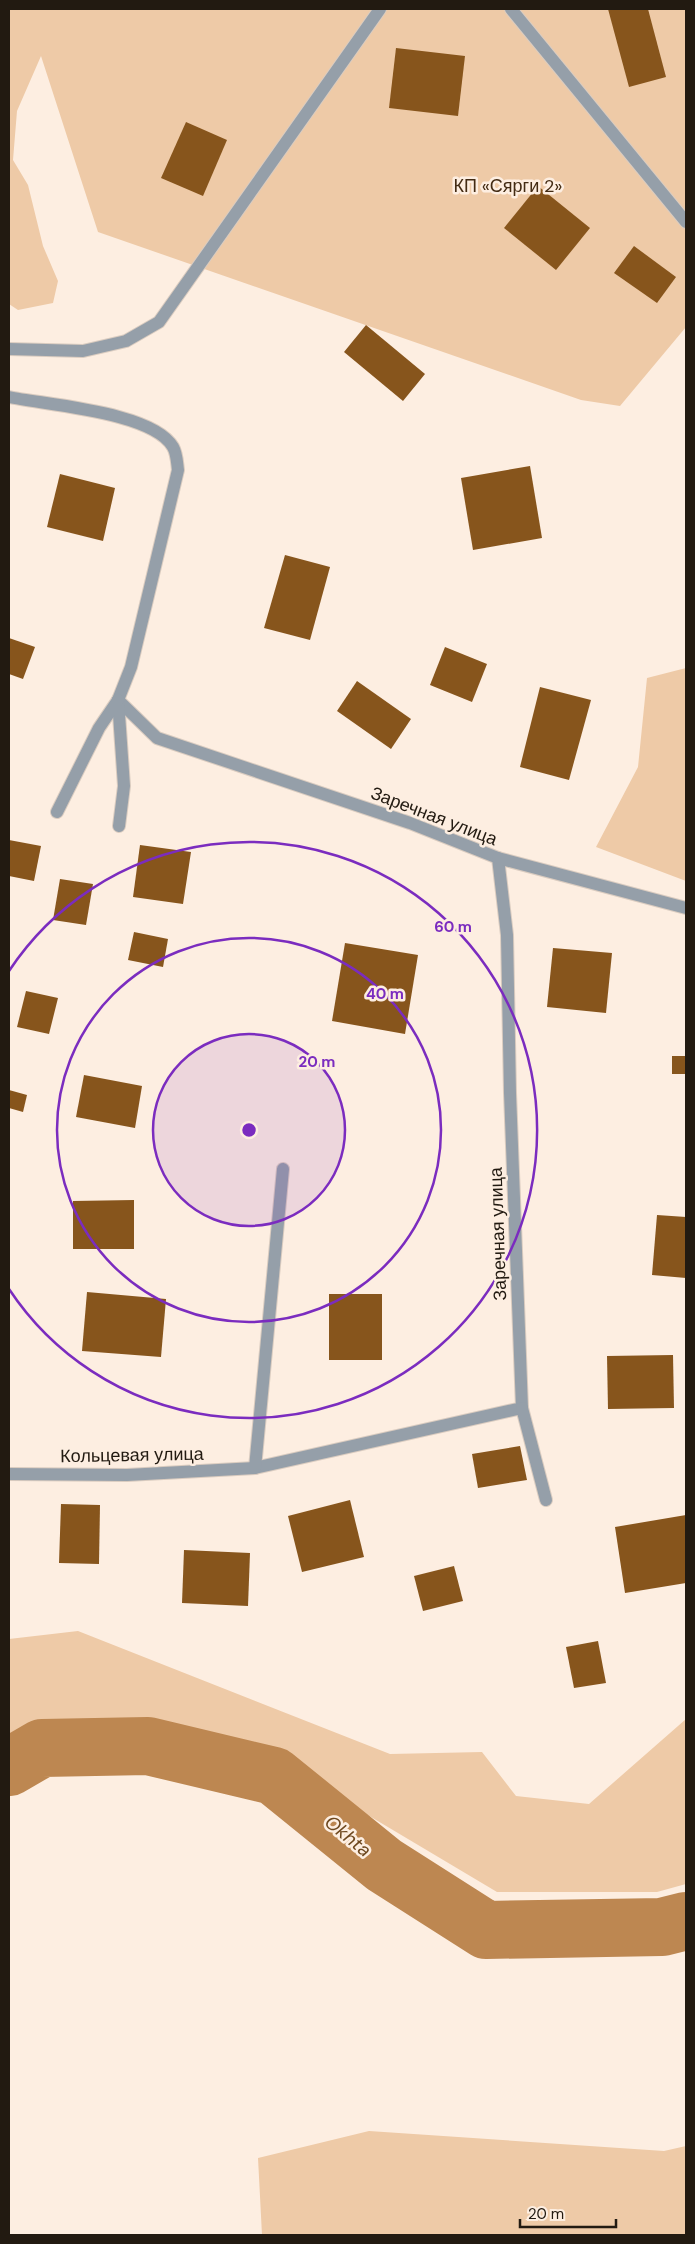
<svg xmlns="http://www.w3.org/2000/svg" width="695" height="2244" font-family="'DM Sans',sans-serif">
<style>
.green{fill:#eecaa7}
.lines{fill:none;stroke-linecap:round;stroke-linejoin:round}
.river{stroke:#bd8751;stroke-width:58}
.building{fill:#87551c}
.minor-casing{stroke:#daccc0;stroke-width:14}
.minor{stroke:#959fa9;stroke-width:12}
.ring{fill:none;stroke:#7b2cbf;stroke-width:2.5}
.labels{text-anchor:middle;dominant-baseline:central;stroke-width:5;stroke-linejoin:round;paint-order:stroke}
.park-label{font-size:18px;fill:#432b13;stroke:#fdeee1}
.street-label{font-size:18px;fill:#221a11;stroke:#fdeee1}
.water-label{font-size:19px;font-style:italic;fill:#6e481f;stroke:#fdeee1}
.centre{fill:#7b2cbf;stroke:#fdeee1;stroke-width:2.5}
.ring-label{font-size:15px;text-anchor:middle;font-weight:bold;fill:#7b2cbf;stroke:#fdeee1;stroke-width:5;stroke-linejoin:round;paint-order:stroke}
</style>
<rect width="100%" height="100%" fill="#fdeee1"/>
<g class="green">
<polygon points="9,9 686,9 686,327 620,406 581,400 98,232 41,56 17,111 13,160 28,185 43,246 58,281 53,303 18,310 9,304"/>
<polygon points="686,668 686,881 596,847 638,767 647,678"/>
<polygon points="78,1631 390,1754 482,1752 516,1796 589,1804 686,1719 686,1884 657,1892 497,1892 277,1761 165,1730 46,1731 9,1737 9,1639"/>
<polygon points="369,2131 664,2151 686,2146 686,2235 262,2235 258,2158"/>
</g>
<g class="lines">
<polyline class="river" points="9,1767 42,1748 148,1746 274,1776 384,1865 486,1930 662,1927 686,1921"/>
</g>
<g class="building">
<polygon points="608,9 648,9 666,77 629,87"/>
<polygon points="396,48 465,56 458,116 389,108"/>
<polygon points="186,122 227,140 203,196 161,178"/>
<polygon points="538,186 590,228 556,270 504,228"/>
<polygon points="634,246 676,277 657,303 614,273"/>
<polygon points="366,325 425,374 403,401 344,352"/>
<polygon points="530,466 542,538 473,550 461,478"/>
<polygon points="60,474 115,488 103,541 47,527"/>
<polygon points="285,555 330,567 310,640 264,628"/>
<polygon points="9,638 35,647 23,679 9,674"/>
<polygon points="445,647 487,664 472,702 430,685"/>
<polygon points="357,681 411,719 391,749 337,711"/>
<polygon points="540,687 591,700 569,780 520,767"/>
<polygon points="9,840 41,846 34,881 9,876"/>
<polygon points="140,845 191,852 183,904 133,897"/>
<polygon points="60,879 93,884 86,925 53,920"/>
<polygon points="134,932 168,939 163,967 128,960"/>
<polygon points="345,943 418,955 405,1034 332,1021"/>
<polygon points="553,948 612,953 606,1013 547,1007"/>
<polygon points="26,991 58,998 49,1034 17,1027"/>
<rect x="672" y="1056" width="14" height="18"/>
<polygon points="84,1075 142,1086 135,1128 76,1117"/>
<polygon points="9,1090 27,1095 23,1112 9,1108"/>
<polygon points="134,1200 134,1249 73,1249 73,1201"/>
<polygon points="657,1215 686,1217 686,1278 652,1275"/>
<polygon points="87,1292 166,1299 161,1357 82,1351"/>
<rect x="329" y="1294" width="53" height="66"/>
<polygon points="673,1355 674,1408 608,1409 607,1356"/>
<polygon points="520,1446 527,1480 478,1488 472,1454"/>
<polygon points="350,1500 364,1557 302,1572 288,1516"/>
<polygon points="61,1504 100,1505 99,1564 59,1563"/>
<polygon points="686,1515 686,1583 625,1593 615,1527"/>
<polygon points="184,1550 250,1553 248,1606 182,1603"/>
<polygon points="454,1566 463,1601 423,1611 414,1576"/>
<polygon points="598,1641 606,1683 574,1688 566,1647"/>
</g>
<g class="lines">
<defs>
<g id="minor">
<polyline points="511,9 686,222"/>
<polyline points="9,349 83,351 126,341 159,322 380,9"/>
<path d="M 9,397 C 47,405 153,412 173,447 C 177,454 177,463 178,470 L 131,667 L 118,700 L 157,738 L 410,823 L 498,858 L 507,935 L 510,1093 L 522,1408 L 255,1468 L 127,1475 L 9,1474"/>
<polyline points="118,700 124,786 119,826"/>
<polyline points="57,812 99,728 118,700"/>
<polyline points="498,858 686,908"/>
<polyline points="522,1408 546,1500"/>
<polyline points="255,1468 283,1169"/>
</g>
</defs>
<use href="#minor" class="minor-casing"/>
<use href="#minor" class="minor"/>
</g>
<circle cx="249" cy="1130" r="96" fill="#7b2cbf" fill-opacity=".12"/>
<g class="ring">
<circle cx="249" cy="1130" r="96"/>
<circle cx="249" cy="1130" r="192"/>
<path d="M9 971A288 288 0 1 1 9 1289"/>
</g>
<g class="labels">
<g class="park-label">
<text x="508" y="186">КП «Сярги 2»</text>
</g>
<g class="street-label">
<text transform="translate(434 816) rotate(21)">Заречная улица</text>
<text transform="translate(498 1234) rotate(-92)">Заречная улица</text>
<text transform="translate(132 1455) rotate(-1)">Кольцевая улица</text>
</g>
<g class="water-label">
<text transform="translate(348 1836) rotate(39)">Okhta</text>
</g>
</g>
<circle cx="249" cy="1130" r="8" class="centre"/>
<g class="ring-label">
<text x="453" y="932">60 m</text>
<text x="385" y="999">40 m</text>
<text x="317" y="1067">20 m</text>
</g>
<rect width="695" height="2244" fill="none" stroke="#221a11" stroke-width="20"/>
<path d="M520 2219v8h96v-8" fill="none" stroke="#221a11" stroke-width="2.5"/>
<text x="528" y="2219" font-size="15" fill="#221a11" stroke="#fdeee1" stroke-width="4" paint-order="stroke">20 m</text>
</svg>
